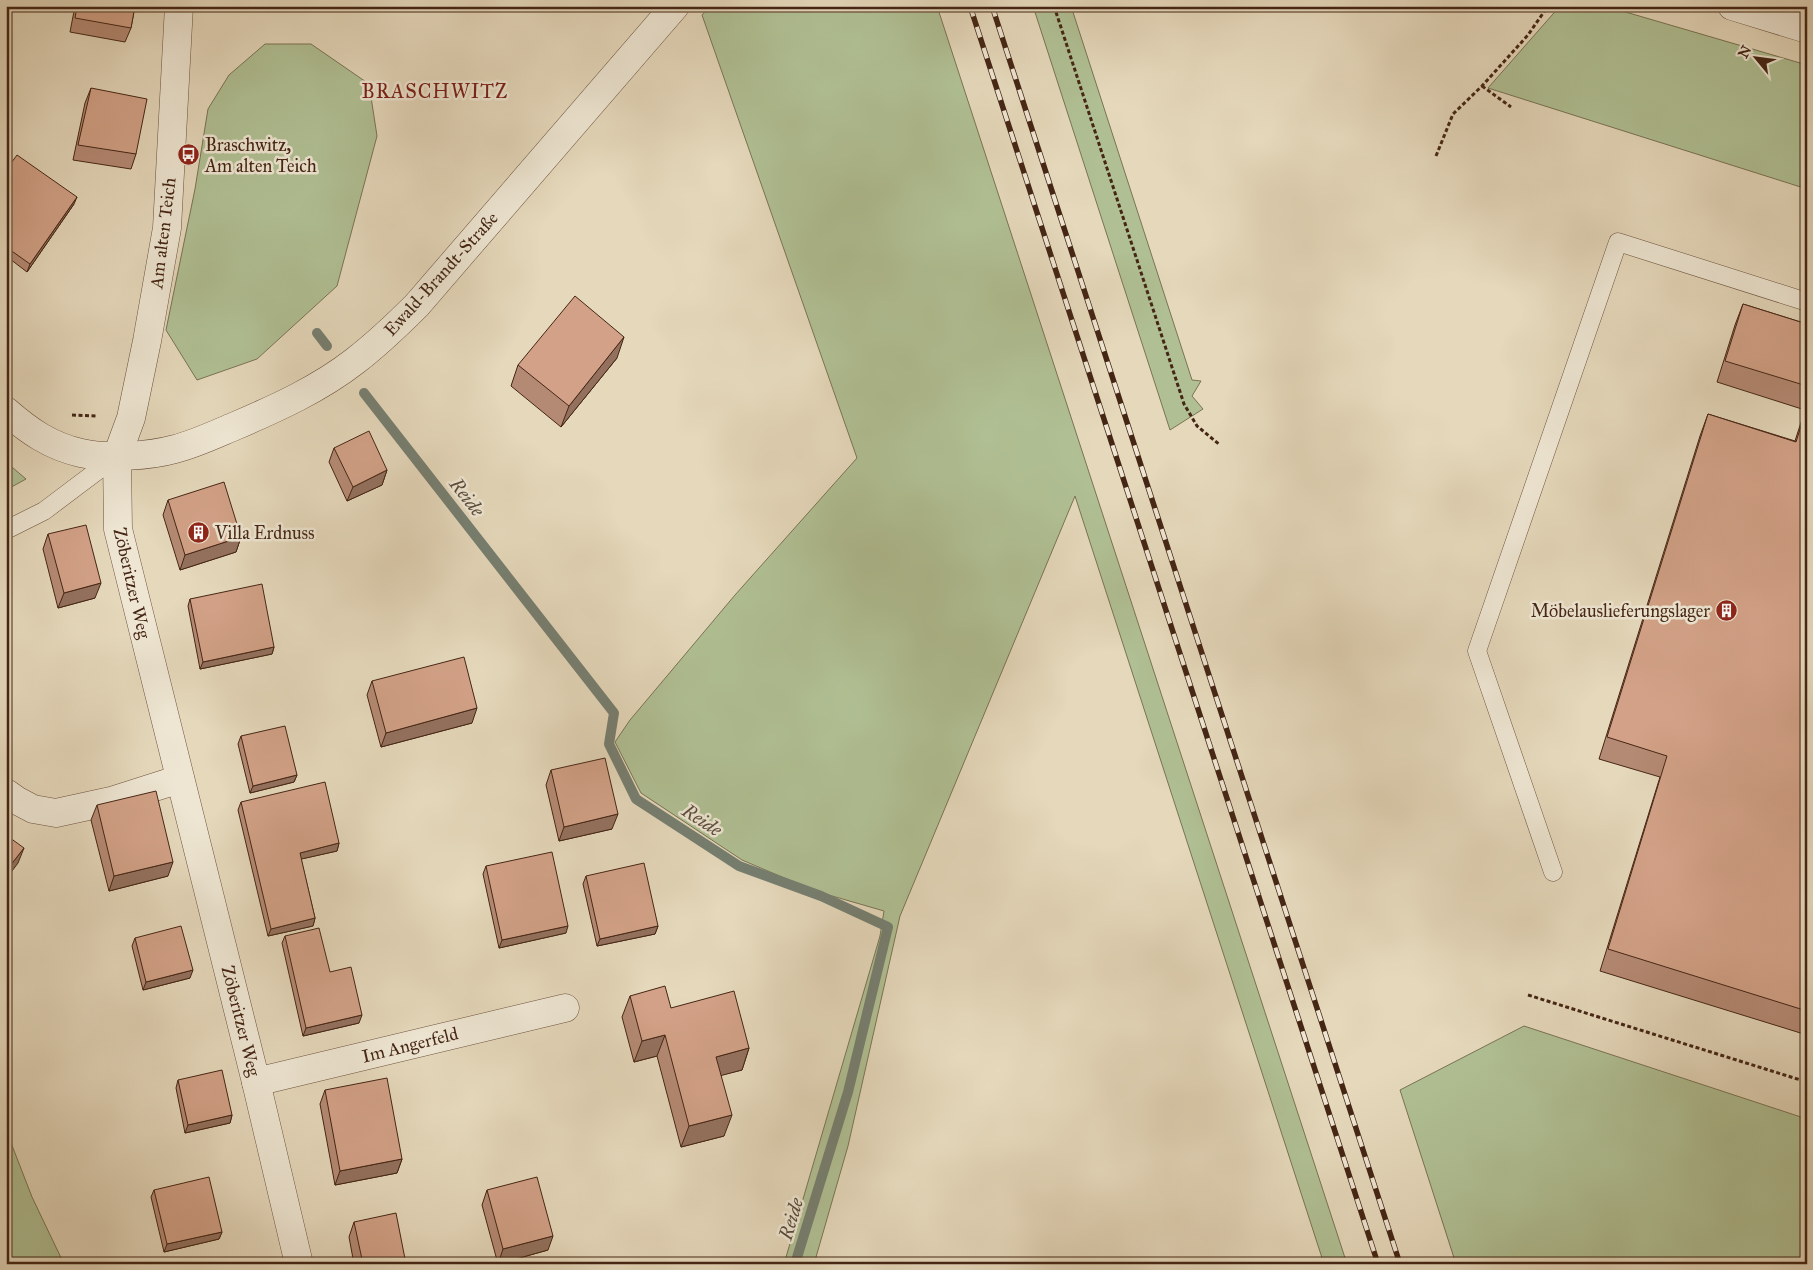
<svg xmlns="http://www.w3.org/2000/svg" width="1813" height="1270" font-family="'IM FELL Great Primer',serif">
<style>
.green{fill:#b0c094;stroke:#7a7354}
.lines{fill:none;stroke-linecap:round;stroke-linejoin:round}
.stream{stroke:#767f71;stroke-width:10}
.service-casing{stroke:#6d523e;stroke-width:19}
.minor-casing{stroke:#6d523e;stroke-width:29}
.tertiary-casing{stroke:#6d523e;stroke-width:29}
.path{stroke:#452615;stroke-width:3;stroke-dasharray:4 2.5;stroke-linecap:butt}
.service{stroke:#eee6d3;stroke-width:18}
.minor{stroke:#eee6d3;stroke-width:28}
.tertiary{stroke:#eee6d3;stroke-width:28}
.rail-casing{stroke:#452615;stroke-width:5.5}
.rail{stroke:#eee6d3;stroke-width:4;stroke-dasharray:11;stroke-linecap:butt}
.wall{fill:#b58a74;stroke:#452615}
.shaded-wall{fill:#93715e;stroke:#452615}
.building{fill:#d2a187;stroke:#452615}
.labels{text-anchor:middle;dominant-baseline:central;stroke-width:5;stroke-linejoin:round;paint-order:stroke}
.poi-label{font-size:18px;fill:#452615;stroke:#eee6d3;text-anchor:start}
.street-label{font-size:18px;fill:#452615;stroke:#eee6d3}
.water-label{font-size:19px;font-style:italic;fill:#594b3b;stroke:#eee6d3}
.quarter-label{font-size:20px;letter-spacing:1px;fill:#7a1f14;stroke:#eee6d3}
</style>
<rect width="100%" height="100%" fill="#e5d8bb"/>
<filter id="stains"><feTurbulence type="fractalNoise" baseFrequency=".004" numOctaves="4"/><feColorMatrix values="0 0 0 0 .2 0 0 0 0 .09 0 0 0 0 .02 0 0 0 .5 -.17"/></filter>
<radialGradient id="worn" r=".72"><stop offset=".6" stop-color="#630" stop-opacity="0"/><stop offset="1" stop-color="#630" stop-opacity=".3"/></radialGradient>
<g class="green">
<polygon points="710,6 937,6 1347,1264 1324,1264 1075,496 900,916 848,1146 814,1264 784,1264 880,936 884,911 815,891 742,860 641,793 615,742 630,720 735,595 857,458 702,15"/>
<polygon points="1033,6 1071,6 1192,380 1201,381 1192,396 1203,409 1170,430"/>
<polygon points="1560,6 1605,6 1807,65 1807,189 1488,88"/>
<polygon points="265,44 311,44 369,84 377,136 337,286 257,359 197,380 166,330 195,189 208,109 229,75"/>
<polygon points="6,462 26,479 6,490"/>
<polygon points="1524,1026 1807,1119 1807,1264 1456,1264 1400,1090"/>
<polygon points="6,1130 32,1197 64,1264 6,1264"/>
</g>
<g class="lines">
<g class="stream">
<polyline points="317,333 327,346"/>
<polyline points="364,393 614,713 609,744 636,799 739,866 821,896 888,927 848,1092 795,1264"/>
</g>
<defs>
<g id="service">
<polyline points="6,530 44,511 117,456"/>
<polyline points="1553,872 1477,651 1618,242 1807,302"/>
</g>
<g id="minor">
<polyline points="117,456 131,418 147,341 167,228 179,6"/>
<polyline points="6,793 16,800 33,809 56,813 111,801 180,779"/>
<polyline points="256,1082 565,1008"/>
</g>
<g id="tertiary">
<polyline points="1732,6 1807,29"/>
<path d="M 6,411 C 29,431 50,446 81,453 C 106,459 150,456 175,449 C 195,444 216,434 235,426 C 277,408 319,389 355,361 C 377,344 397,325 417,305 L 675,6"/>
<polyline points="117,456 118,529 256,1082 299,1264"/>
</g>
</defs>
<use href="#service" class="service-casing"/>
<use href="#minor" class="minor-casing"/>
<use href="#tertiary" class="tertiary-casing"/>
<g class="path">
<polyline points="1054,6 1184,404 1197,426 1220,445"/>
<polyline points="1482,86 1511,107"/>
<polyline points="1436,156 1453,114 1482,86 1528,35 1548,6"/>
<polyline points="72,415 98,416"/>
<polyline points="1528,995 1807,1082"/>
</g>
<use href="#service" class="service"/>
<use href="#minor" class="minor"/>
<use href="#tertiary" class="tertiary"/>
<defs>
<g id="rail">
<polyline points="970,6 1378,1264"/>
<polyline points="992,6 1400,1264"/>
</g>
</defs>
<use href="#rail" class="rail-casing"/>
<use href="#rail" class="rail"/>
</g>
<g class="wall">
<polygon points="75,6 135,6 131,28 125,42 70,32"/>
<polygon points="91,88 136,154 131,169 73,160 85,103"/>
<polygon points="6,170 74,204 27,272 6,256"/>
<polygon points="1743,304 1807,324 1807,1035 1600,971 1660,777 1599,759 1700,436 1708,414 1795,441 1805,410 1717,382 1735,325"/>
<polygon points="617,358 561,427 511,386 518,365"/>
<polygon points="334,448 387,470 382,485 347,501 329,462"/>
<polygon points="168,500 241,537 236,552 180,570 163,515"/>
<polygon points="48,534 95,598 58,608 43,549"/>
<polygon points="190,599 274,647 272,654 200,669 188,606"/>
<polygon points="372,681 472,723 381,747 367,695"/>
<polygon points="241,736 297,775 294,782 250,793 238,744"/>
<polygon points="551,770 612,829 559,841 546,785"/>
<polygon points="241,802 339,843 337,851 301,859 315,918 313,926 268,936 238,810"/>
<polygon points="97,805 168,876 109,891 91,820"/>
<polygon points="486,866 566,933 499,948 483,874"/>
<polygon points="586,876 658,926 655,934 597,946 583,884"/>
<polygon points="285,936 330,972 359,1023 303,1036 282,943"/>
<polygon points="135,938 190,978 143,990 132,946"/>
<polygon points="630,996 671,1008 749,1048 742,1070 721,1075 724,1136 681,1147 657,1056 634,1062 622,1017"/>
<polygon points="178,1080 232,1115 230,1123 185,1133 176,1088"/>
<polygon points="325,1090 402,1159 397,1173 335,1185 320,1104"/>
<polygon points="154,1190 222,1232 219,1239 164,1252 151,1197"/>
<polygon points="487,1190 548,1250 498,1264 482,1205"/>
<polygon points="354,1222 406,1264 354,1264 349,1237"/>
</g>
<g class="shaded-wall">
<polygon points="77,197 74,204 27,272 30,264"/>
<polygon points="624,337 617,358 561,427 569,406"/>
<polygon points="387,470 382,485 347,501 353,487"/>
<polygon points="241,537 236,552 180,570 185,555"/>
<polygon points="101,583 95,598 58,608 64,593"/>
<polygon points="274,647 272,654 200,669 203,662"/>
<polygon points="477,708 472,723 381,747 386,733"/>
<polygon points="297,775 294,782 250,793 253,786"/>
<polygon points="618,814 612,829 559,841 564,827"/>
<polygon points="339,843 337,851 297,860 300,853"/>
<polygon points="24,848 18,863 6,879 6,871"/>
<polygon points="173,862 168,876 109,891 114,876"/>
<polygon points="315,918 313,926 268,936 271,929"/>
<polygon points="568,926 566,933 499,948 502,940"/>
<polygon points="658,926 655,934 597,946 600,939"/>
<polygon points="193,970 190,978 143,990 146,982"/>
<polygon points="362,1015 359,1023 303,1036 306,1028"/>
<polygon points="665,1035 657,1056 634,1062 642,1041"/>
<polygon points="749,1048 742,1070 708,1079 716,1057"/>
<polygon points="232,1115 230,1123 185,1133 188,1125"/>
<polygon points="732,1115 724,1136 681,1147 689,1126"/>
<polygon points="402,1159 397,1173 335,1185 340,1171"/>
<polygon points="222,1232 219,1239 164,1252 167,1244"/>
<polygon points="553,1236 548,1250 498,1264 503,1249"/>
</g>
<g class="building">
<polygon points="77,6 135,6 131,28 75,18"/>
<polygon points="91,88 147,99 136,154 78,145"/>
<polygon points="17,155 77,197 30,264 6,247 6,170"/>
<polygon points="575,296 624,337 569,406 518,365"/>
<polygon points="1743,304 1807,324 1807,386 1725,361"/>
<polygon points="1807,407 1807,1011 1608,949 1667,756 1607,737 1708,414 1796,442"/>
<polygon points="369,431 387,470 353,487 334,448"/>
<polygon points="224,482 241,537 185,555 168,500"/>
<polygon points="86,525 101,583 64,593 48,534"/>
<polygon points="262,584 274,647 203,662 190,599"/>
<polygon points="464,657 477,708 386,733 372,681"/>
<polygon points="285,726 297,775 253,786 241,736"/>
<polygon points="605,758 618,814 564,827 551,770"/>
<polygon points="325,782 339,843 300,853 315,918 271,929 241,802"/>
<polygon points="156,791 173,862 114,876 97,805"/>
<polygon points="6,835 24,848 6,871"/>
<polygon points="552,852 568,926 502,940 486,866"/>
<polygon points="644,863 658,926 600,939 586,876"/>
<polygon points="181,926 193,970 146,982 135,938"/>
<polygon points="319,928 330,972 351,967 362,1015 306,1028 285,936"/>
<polygon points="665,986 671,1008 734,991 749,1048 716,1057 732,1115 689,1126 665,1035 642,1041 630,996"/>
<polygon points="222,1070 232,1115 188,1125 178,1080"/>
<polygon points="387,1078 402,1159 340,1171 325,1090"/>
<polygon points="209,1177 222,1232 167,1244 154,1190"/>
<polygon points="537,1177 553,1236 503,1249 487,1190"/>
<polygon points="396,1213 406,1264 363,1264 354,1222"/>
</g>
<defs>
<symbol id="bus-disc" viewBox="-11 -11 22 22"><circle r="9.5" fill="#8f2418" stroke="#eee6d3"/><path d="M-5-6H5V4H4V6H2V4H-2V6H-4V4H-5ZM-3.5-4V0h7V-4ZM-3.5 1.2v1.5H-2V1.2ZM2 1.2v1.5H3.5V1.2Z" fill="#fff"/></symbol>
<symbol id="building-disc" viewBox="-11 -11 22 22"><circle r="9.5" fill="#8f2418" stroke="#eee6d3"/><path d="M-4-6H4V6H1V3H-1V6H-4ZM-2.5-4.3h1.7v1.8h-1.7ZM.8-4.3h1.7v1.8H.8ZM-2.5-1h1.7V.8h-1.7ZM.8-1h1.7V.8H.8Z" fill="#fff"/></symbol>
</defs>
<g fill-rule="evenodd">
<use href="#bus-disc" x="176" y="142" width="25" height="25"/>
<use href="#building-disc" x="186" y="520" width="25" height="25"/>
<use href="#building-disc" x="1714" y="598" width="25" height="25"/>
</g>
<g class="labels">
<g class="poi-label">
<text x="205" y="145">Braschwitz,<tspan x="205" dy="21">Am alten Teich</tspan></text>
<text x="215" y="533">Villa Erdnuss</text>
<text x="1710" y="611" text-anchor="end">Möbelauslieferungslager</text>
</g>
<g class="street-label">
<text transform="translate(163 233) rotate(-83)">Am alten Teich</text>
<text transform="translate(441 274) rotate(-48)">Ewald-Brandt-Straße</text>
<text transform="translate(132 583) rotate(77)">Zöberitzer Weg</text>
<text transform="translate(241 1021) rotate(76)">Zöberitzer Weg</text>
<text transform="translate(410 1045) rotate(-14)">Im Angerfeld</text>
</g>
<g class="water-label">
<text transform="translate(467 497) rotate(52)">Reide</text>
<text transform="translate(702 820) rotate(33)">Reide</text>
<text transform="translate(791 1219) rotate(-73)">Reide</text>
</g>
<g class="quarter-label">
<text x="435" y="91">BRASCHWITZ</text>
</g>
</g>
<rect width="1813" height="1270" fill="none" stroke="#e5d8bb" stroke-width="25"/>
<rect x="8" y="8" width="1798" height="1255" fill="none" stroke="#452615" stroke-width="2.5"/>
<rect x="12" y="12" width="1788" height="1245" fill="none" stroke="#452615"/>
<g transform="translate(1756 58) rotate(299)" stroke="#eee6d3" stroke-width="4" paint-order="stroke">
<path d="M0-4L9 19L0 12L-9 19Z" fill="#452615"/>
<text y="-8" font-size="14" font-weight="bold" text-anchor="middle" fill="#452615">N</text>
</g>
<rect width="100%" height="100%" filter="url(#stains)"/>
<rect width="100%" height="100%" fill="url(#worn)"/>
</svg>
